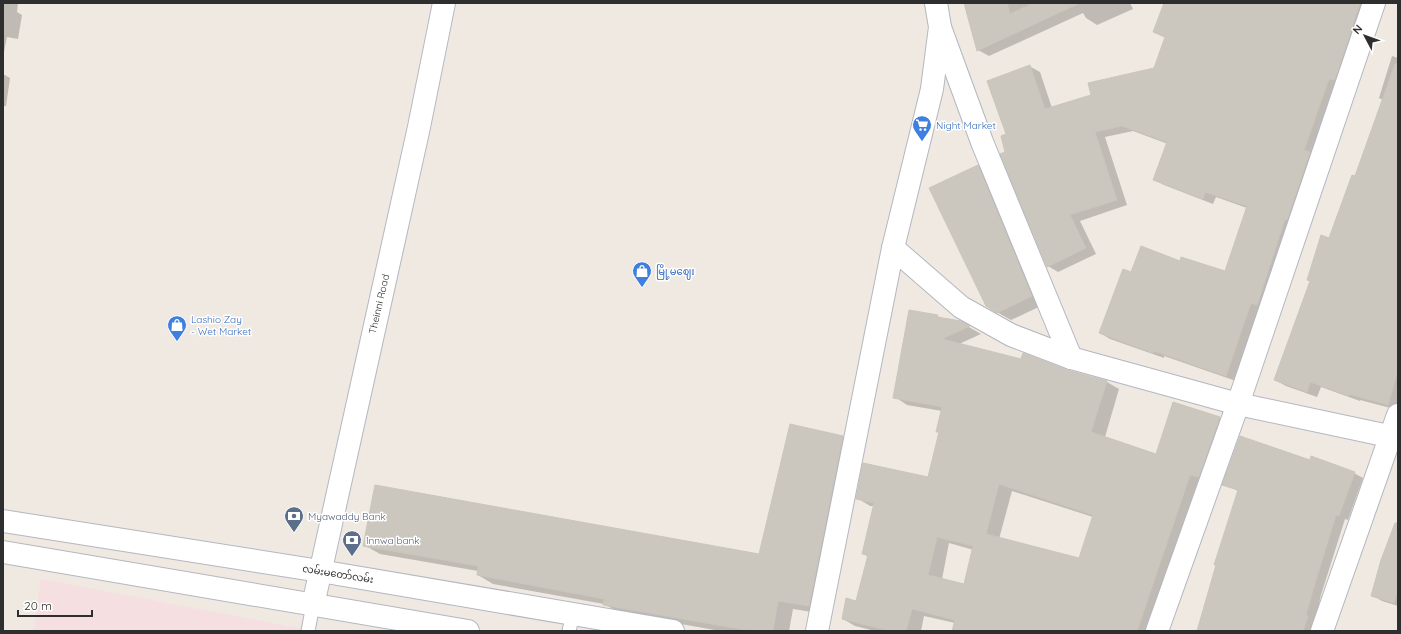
<svg xmlns="http://www.w3.org/2000/svg" width="1401" height="634" font-family="Quicksand,'Noto Sans Myanmar',sans-serif">
<style>
.medical{fill:#f5dfe0}
.shadow{fill:#0003;fill-rule:evenodd}
.building{fill:#cbc7bf;stroke:#cbc5ba;fill-rule:evenodd}
.lines{fill:none;stroke-linecap:round;stroke-linejoin:round}
.lane-casing{stroke:#b4b7c1;stroke-width:15}
.street-casing{stroke:#b4b7c1;stroke-width:24}
.secondary-casing{stroke:#b4b7c1;stroke-width:24}
.lane{stroke:#fff;stroke-width:13}
.street{stroke:#fff;stroke-width:22}
.secondary{stroke:#fff;stroke-width:22}
.labels{text-anchor:middle;dominant-baseline:central;stroke-width:3;stroke-linejoin:round;paint-order:stroke}
.shop-label{font-size:10px;fill:#366cbe;stroke:#fff;text-anchor:start}
.street-label{font-size:10px;fill:#2e2e2e;stroke:#fff}
.service-label{font-size:10px;fill:#4e5e75;stroke:#fff;text-anchor:start}
</style>
<rect width="100%" height="100%" fill="#efe9e1"/>
<polygon class="medical" points="41,579 314,631 34,631"/>
<g class="shadow">
<polygon points="3,3 18,3 17,12 22,15 18,39 7,37 3,57"/>
<polygon points="965,3 1130,3 1133,9 1097,25 1086,18 1083,13 989,56 978,50"/>
<polygon points="1167,3 1372,3 1236,381 1164,356 1164,358 1110,339 1100,333 1132,273 1180,262 1226,273 1247,208 1216,197 1213,204 1164,185 1154,179 1168,144 1133,131 1105,137 1127,205 1080,221 1096,254 1058,272 1048,266 1007,152 1007,135 1029,66 1040,72 1052,108 1092,95 1155,69 1166,38 1154,32"/>
<polygon points="1392,56 1398,58 1398,410 1360,400 1360,401 1321,387 1317,397 1286,386 1275,380 1329,239 1356,177 1383,100 1379,98"/>
<polygon points="3,74 10,78 6,106 3,106"/>
<polygon points="978,166 991,174 1045,304 1011,320 986,306"/>
<path d="M 937,316 L 942,319 L 960,322 L 981,334 L 959,344 L 1107,382 L 1119,389 L 1105,437 L 1156,456 L 1173,403 L 1220,418 L 1232,425 L 1152,631 L 957,631 L 955,623 L 924,616 L 921,631 L 875,631 L 855,626 L 843,619 L 857,602 L 869,557 L 863,554 L 874,506 L 870,506 L 857,498 L 929,478 L 940,433 L 937,431 L 942,411 L 907,405 L 895,397 ZM 1012,491 L 1093,517 L 1079,559 L 999,539 ZM 949,543 L 974,550 L 965,585 L 942,579 Z"/>
<polygon points="843,437 858,446 824,614 793,609 789,631 720,631 620,613 604,604 493,584 478,575 478,571 380,554 364,545 760,555"/>
<polygon points="1310,461 1354,473 1363,478 1348,520 1345,519 1321,595 1313,631 1198,631 1238,491 1224,484"/>
<polygon points="1397,522 1398,523 1398,606 1382,601 1372,595 1382,561"/>
</g>
<g class="building">
<polygon points="964,3 1007,3 1010,14 1033,3 1080,3 977,51"/>
<polygon points="1164,3 1360,3 1335,80 1329,79 1304,150 1310,152 1287,220 1285,219 1257,305 1251,303 1226,376 1154,351 1153,353 1099,333 1123,269 1131,272 1141,246 1180,261 1181,257 1225,271 1247,206 1205,192 1203,199 1153,180 1167,142 1122,126 1095,132 1117,200 1070,215 1086,248 1047,267 1000,154 1005,152 1001,136 1006,134 987,81 1030,65 1045,109 1091,95 1088,83 1154,68 1165,37 1153,32"/>
<polygon points="1395,64 1398,64 1398,370 1388,405 1349,394 1349,396 1310,382 1307,392 1274,380 1310,281 1307,280 1321,235 1329,238 1352,175 1355,176"/>
<polygon points="978,165 1032,296 997,313 986,306 929,188"/>
<path d="M 909,310 L 938,315 L 937,317 L 961,321 L 970,326 L 942,339 L 1021,359 L 1023,353 L 1067,370 L 1107,381 L 1091,432 L 1156,454 L 1173,402 L 1220,417 L 1199,477 L 1190,475 L 1137,631 L 952,631 L 955,620 L 912,609 L 906,631 L 890,631 L 842,619 L 846,598 L 856,601 L 868,555 L 862,554 L 874,503 L 856,499 L 863,463 L 928,477 L 939,432 L 936,432 L 942,407 L 893,398 ZM 999,484 L 1093,515 L 1079,558 L 986,534 ZM 937,537 L 973,546 L 964,584 L 928,575 Z"/>
<polygon points="790,424 843,436 809,606 778,601 773,631 751,631 603,605 604,599 477,575 478,566 363,546 375,485 759,554"/>
<polygon points="1240,436 1310,460 1311,456 1355,472 1339,516 1336,515 1313,590 1306,615 1308,616 1303,631 1197,631 1216,565 1214,565 1238,490 1222,485"/>
<polygon points="1395,523 1398,523 1398,589 1394,603 1371,596 1381,560"/>
</g>
<g class="lines">
<defs>
<g id="lane">
<polyline points="308,631 313,605"/>
<polyline points="569,631 573,614"/>
</g>
<g id="street">
<polyline points="941,30 982,142 1071,358"/>
<polyline points="893,248 961,307 1011,335 1071,358 1238,404 1398,438"/>
<polyline points="817,631 893,248 932,89 940,27 936,3"/>
<polyline points="1322,631 1398,415"/>
</g>
<g id="secondary">
<polyline points="3,521 320,571 673,631"/>
<polyline points="3,552 468,631"/>
<polyline points="313,605 419,127 444,3"/>
<polyline points="1157,631 1238,404 1374,3"/>
</g>
</defs>
<use href="#lane" class="lane-casing"/>
<use href="#street" class="street-casing"/>
<use href="#secondary" class="secondary-casing"/>
<use href="#lane" class="lane"/>
<use href="#street" class="street"/>
<use href="#secondary" class="secondary"/>
</g>
<defs>
<symbol id="supermarket-pin" viewBox="-11 -11 22 30"><path d="M0 17L-7.5 6A9.5 9.5 0 1 1 7.5 6Z" fill="#3f7fe0" stroke="#fff"/><path d="M-6-5.5h2.5l.6 2H6L4.5 2H-2.5L-4.4-4H-6ZM-1.5 3.2a1.3 1.3 0 1 0 .1 0ZM3 3.2a1.3 1.3 0 1 0 .1 0Z" fill="#fff"/></symbol>
<symbol id="shop-pin" viewBox="-11 -11 22 30"><path d="M0 17L-7.5 6A9.5 9.5 0 1 1 7.5 6Z" fill="#3f7fe0" stroke="#fff"/><path d="M-5-2.5h2.3a2.7 3.5 0 0 1 5.4 0H5L5.5 6h-11ZM-1.5-2.5h3a1.5 2.3 0 0 0-3 0Z" fill="#fff"/></symbol>
<symbol id="bank-pin" viewBox="-11 -11 22 30"><path d="M0 17L-7.5 6A9.5 9.5 0 1 1 7.5 6Z" fill="#5c6f8a" stroke="#fff"/><path d="M-6-4H6V4H-6ZM0-2.3a2.3 2.3 0 1 0 0 4.6a2.3 2.3 0 1 0 0-4.6Z" fill="#fff"/></symbol>
</defs>
<g fill-rule="evenodd">
<use href="#supermarket-pin" x="911" y="114" width="22" height="30"/>
<use href="#shop-pin" x="631" y="260" width="22" height="30"/>
<use href="#shop-pin" x="166" y="314" width="22" height="30"/>
<use href="#bank-pin" x="283" y="505" width="22" height="30"/>
<use href="#bank-pin" x="341" y="529" width="22" height="30"/>
</g>
<g class="labels">
<g class="shop-label">
<text x="936" y="125">Night Market</text>
<text x="656" y="271">မြို့မဈေး</text>
<text x="191" y="319">Lashio Zay<tspan x="191" dy="12">- Wet Market</tspan></text>
</g>
<g class="street-label">
<text transform="translate(379 304) rotate(-77)">Theinni Road</text>
<text transform="translate(338 574) rotate(9)">လမ်းမတော်လမ်း</text>
</g>
<g class="service-label">
<text x="308" y="516">Myawaddy Bank</text>
<text x="366" y="540">Innwa bank</text>
</g>
</g>
<rect width="1401" height="634" fill="none" stroke="#2e2e2e" stroke-width="8"/>
<g transform="translate(1365 36) rotate(311)" stroke="#ffffff" stroke-width="3" paint-order="stroke">
<path d="M0-3L7 15L0 10L-7 15Z" fill="#2e2e2e"/>
<text y="-6" font-size="11" font-weight="bold" text-anchor="middle" fill="#2e2e2e">N</text>
</g>
<path d="M18 610v6h74v-6" fill="none" stroke="#2e2e2e" stroke-width="2"/>
<text x="24" y="610" font-size="12" fill="#2e2e2e" stroke="#ffffff" stroke-width="3" paint-order="stroke">20 m</text>
</svg>
